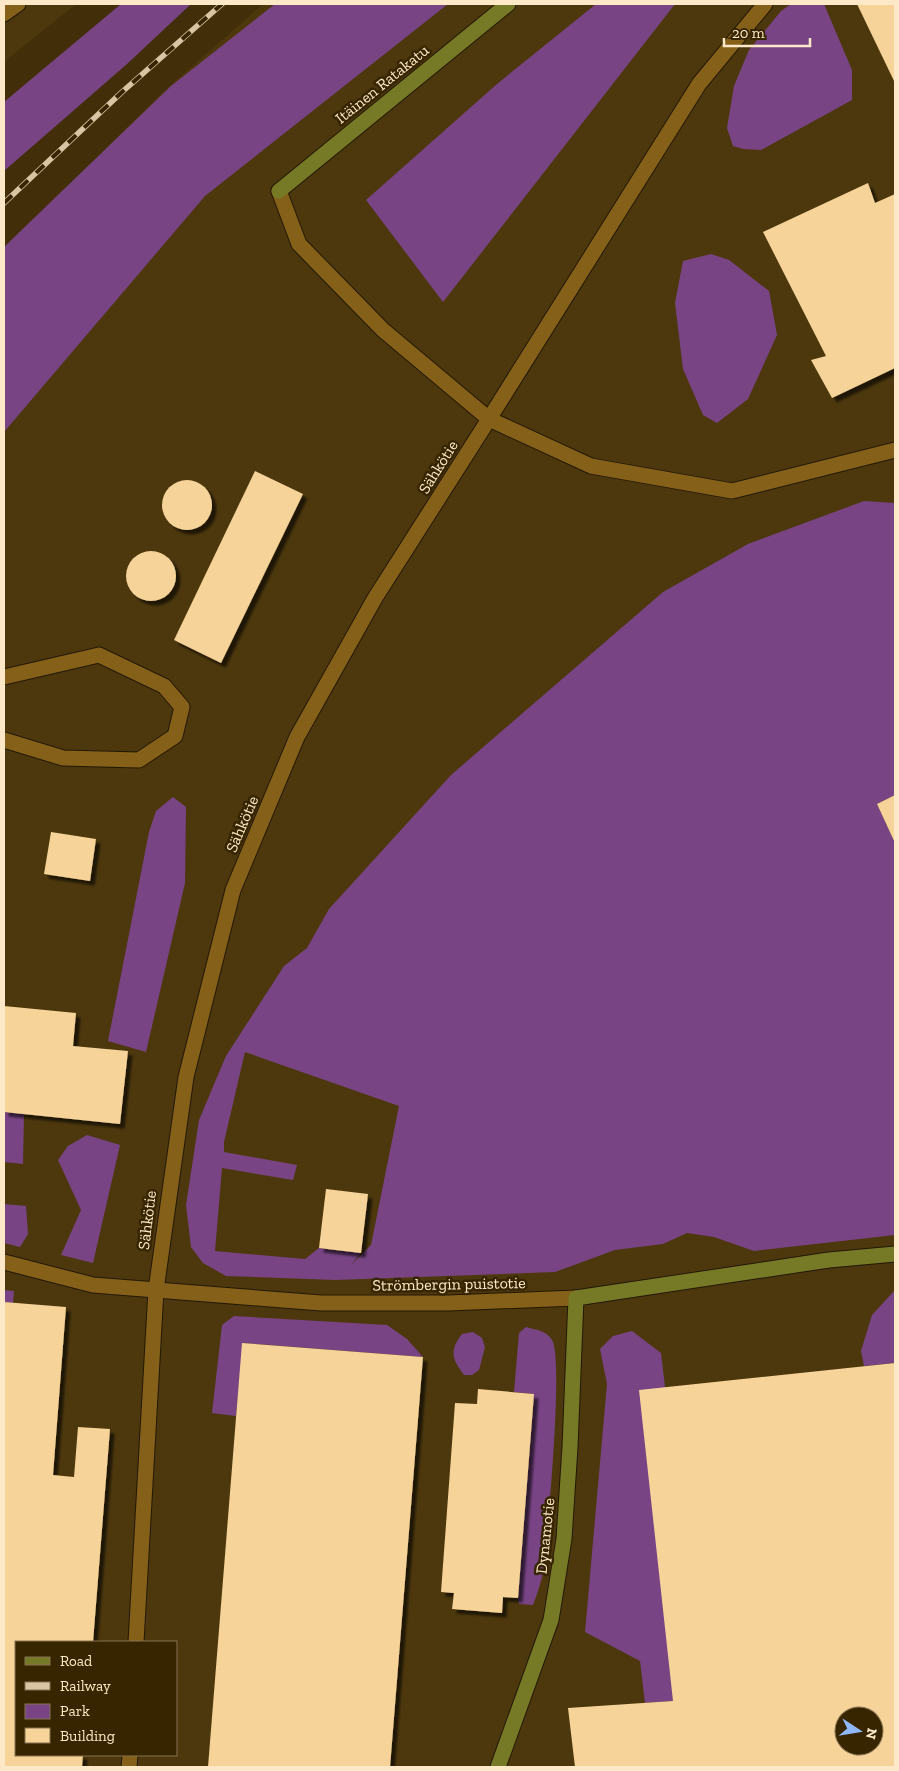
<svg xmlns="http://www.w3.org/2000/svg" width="899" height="1771" font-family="'Zilla Slab',serif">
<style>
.built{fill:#4d380d;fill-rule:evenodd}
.green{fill:#784484;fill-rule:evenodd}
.building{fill:#f6d399;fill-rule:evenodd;filter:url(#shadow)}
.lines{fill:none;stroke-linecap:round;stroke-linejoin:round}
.lane-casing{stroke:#241804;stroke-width:17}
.street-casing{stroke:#241804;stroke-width:17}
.secondary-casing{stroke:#241804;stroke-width:17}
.lane{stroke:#846019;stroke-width:15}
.street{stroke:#846019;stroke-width:15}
.secondary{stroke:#767925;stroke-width:15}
.rail-casing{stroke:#d9c5a3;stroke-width:5.5}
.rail{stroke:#372500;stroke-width:4;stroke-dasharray:11;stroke-linecap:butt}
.labels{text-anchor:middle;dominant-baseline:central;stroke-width:5;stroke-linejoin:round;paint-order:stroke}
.street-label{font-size:16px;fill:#fde9c8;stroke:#372500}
</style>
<defs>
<filter id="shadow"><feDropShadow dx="4.5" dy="4.5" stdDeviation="1" flood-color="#0009"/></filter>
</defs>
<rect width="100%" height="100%" fill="#422f0a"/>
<g class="built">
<polygon points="4,4 76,4 4,62"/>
<path d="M 263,4 L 895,4 L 895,1767 L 4,1767 L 4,249 L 164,91 ZM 16,1642 L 176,1642 L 176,1755 L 16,1755 ZM 844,1716 L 874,1716 L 874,1746 L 844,1746 Z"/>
</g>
<g class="green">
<polygon points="121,4 191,4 127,64 4,171 4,102"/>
<polygon points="275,4 448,4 205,196 4,432 4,247 171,86"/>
<polygon points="596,4 675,4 443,302 366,200 497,84"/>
<polygon points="791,4 824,4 852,70 852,100 761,150 743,149 733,146 727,128 734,86 749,50 781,11"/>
<polygon points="711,254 729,260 769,291 777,335 748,399 717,423 703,415 683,369 675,303 683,261"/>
<path d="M 864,501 L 895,503 L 895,795 L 877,804 L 895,843 L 895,1235 L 754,1251 L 714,1237 L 687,1233 L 663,1244 L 615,1250 L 555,1272 L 335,1280 L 226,1276 L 203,1263 L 191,1247 L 186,1205 L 199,1120 L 226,1056 L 284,966 L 307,948 L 329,909 L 451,775 L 663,592 L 748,544 ZM 245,1052 L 399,1106 L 371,1245 L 350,1266 L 361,1253 L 319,1248 L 305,1259 L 215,1251 L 222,1168 L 293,1180 L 297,1165 L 224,1152 L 224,1142 Z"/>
<polygon points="173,797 186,807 185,883 146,1052 108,1041 149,832 156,811"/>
<polygon points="4,1112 24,1114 23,1164 4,1162"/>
<polygon points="87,1135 120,1145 93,1263 61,1255 81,1210 58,1160 68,1146"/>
<polygon points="4,1204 26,1206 28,1234 20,1247 4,1243"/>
<polygon points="4,1290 14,1291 13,1303 4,1302"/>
<polygon points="895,1290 895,1363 864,1366 861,1351 872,1315"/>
<polygon points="234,1316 387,1325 407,1339 423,1357 243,1343 236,1416 212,1413 222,1325"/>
<path d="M 526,1327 C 536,1330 546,1330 552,1340 C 564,1358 547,1541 543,1572 C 541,1583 537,1594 533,1605 L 519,1604 L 518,1598 L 534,1394 L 514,1392 L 519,1333 Z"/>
<polygon points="632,1331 661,1353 665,1387 673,1701 645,1703 640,1661 585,1632 607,1384 600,1349 613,1336"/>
<path d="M 473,1332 L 482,1338 L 485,1347 L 479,1370 L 472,1375 L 464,1375 C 452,1359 449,1351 462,1334 Z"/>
</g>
<g class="building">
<polygon points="857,4 895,4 895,83"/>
<polygon points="868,183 875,203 895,194 895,368 832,398 811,360 826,356 763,232"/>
<polygon points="255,471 303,494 221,663 174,640"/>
<circle cx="187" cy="505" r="25"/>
<circle cx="151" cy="576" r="25"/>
<polygon points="895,795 895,843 877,804"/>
<polygon points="51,832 96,839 90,881 44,874"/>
<polygon points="4,1006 76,1013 73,1046 128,1051 120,1124 4,1112"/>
<polygon points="326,1189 368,1194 361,1253 319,1248"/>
<polygon points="4,1302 66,1307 53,1475 74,1477 78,1427 110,1429 93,1642 16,1642 16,1755 83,1755 82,1767 4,1767"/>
<polygon points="242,1343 423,1357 390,1767 208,1767"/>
<path d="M 895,1363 L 895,1767 L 575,1767 L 568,1708 L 673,1701 L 639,1390 ZM 844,1716 L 874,1716 L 874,1746 L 844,1746 Z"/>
<polygon points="478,1389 534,1394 518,1598 503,1597 502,1613 452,1609 454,1593 441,1592 455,1403 477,1404"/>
</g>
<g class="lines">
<defs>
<g id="lane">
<polyline points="4,14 18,4"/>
<polyline points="4,677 99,655 164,686 182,707 175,736 139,760 63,758 4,740"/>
<polyline points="136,1642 156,1290"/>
<polyline points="129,1767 130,1755"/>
</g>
<g id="street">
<polyline points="765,4 699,84 489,419 591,466 732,491 895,450"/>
<polyline points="4,1262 93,1285 321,1303 448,1303 576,1298"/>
<polyline points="156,1290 186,1077 233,890 297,737 375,598 489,419 383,330 299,244 279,191"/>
</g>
<g id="secondary">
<polyline points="279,191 508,4"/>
<polyline points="498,1767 551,1620 564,1539 570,1447 576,1298 829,1260 895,1254"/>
</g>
</defs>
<use href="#lane" class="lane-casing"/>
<use href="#street" class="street-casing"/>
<use href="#secondary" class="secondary-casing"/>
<use href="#lane" class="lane"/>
<use href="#street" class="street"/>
<use href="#secondary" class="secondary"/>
<defs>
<polyline id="rail" points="4,203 122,92 222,4"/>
</defs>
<use href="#rail" class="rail-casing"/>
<use href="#rail" class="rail"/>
</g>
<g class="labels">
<g class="street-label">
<text transform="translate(382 84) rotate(-39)">Itäinen Ratakatu</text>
<text transform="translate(438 467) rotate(-58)">Sähkötie</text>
<text transform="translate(242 824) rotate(-67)">Sähkötie</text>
<text transform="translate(147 1220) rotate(-83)">Sähkötie</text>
<text transform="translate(449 1284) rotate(-1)">Strömbergin puistotie</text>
<text transform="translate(545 1536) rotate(-84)">Dynamotie</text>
</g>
</g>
<rect width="899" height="1771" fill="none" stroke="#fde9c8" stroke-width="10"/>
<rect x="15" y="1641" width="162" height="115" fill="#372500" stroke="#867350"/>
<rect x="25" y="1657" width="25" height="8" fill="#767925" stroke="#867350"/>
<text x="60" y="1666" font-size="15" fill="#fde9c8">Road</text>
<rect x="25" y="1682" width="25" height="8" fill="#d9c5a3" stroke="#867350"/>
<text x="60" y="1691" font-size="15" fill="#fde9c8">Railway</text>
<rect x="25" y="1704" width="25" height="15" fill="#784484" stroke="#867350"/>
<text x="60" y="1716" font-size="15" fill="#fde9c8">Park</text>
<rect x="25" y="1728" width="25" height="15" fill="#f6d399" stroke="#867350"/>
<text x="60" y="1741" font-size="15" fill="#fde9c8">Building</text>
<g transform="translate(859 1731) rotate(102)"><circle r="24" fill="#372500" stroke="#867350"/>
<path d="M0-4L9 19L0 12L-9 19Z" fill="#8fb8fd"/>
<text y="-8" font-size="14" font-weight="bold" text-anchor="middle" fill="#fde9c8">N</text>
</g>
<path d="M724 38v8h86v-8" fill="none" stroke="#fde9c8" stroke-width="2.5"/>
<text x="732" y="38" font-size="15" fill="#fde9c8" stroke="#372500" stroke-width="4" paint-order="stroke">20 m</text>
</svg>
